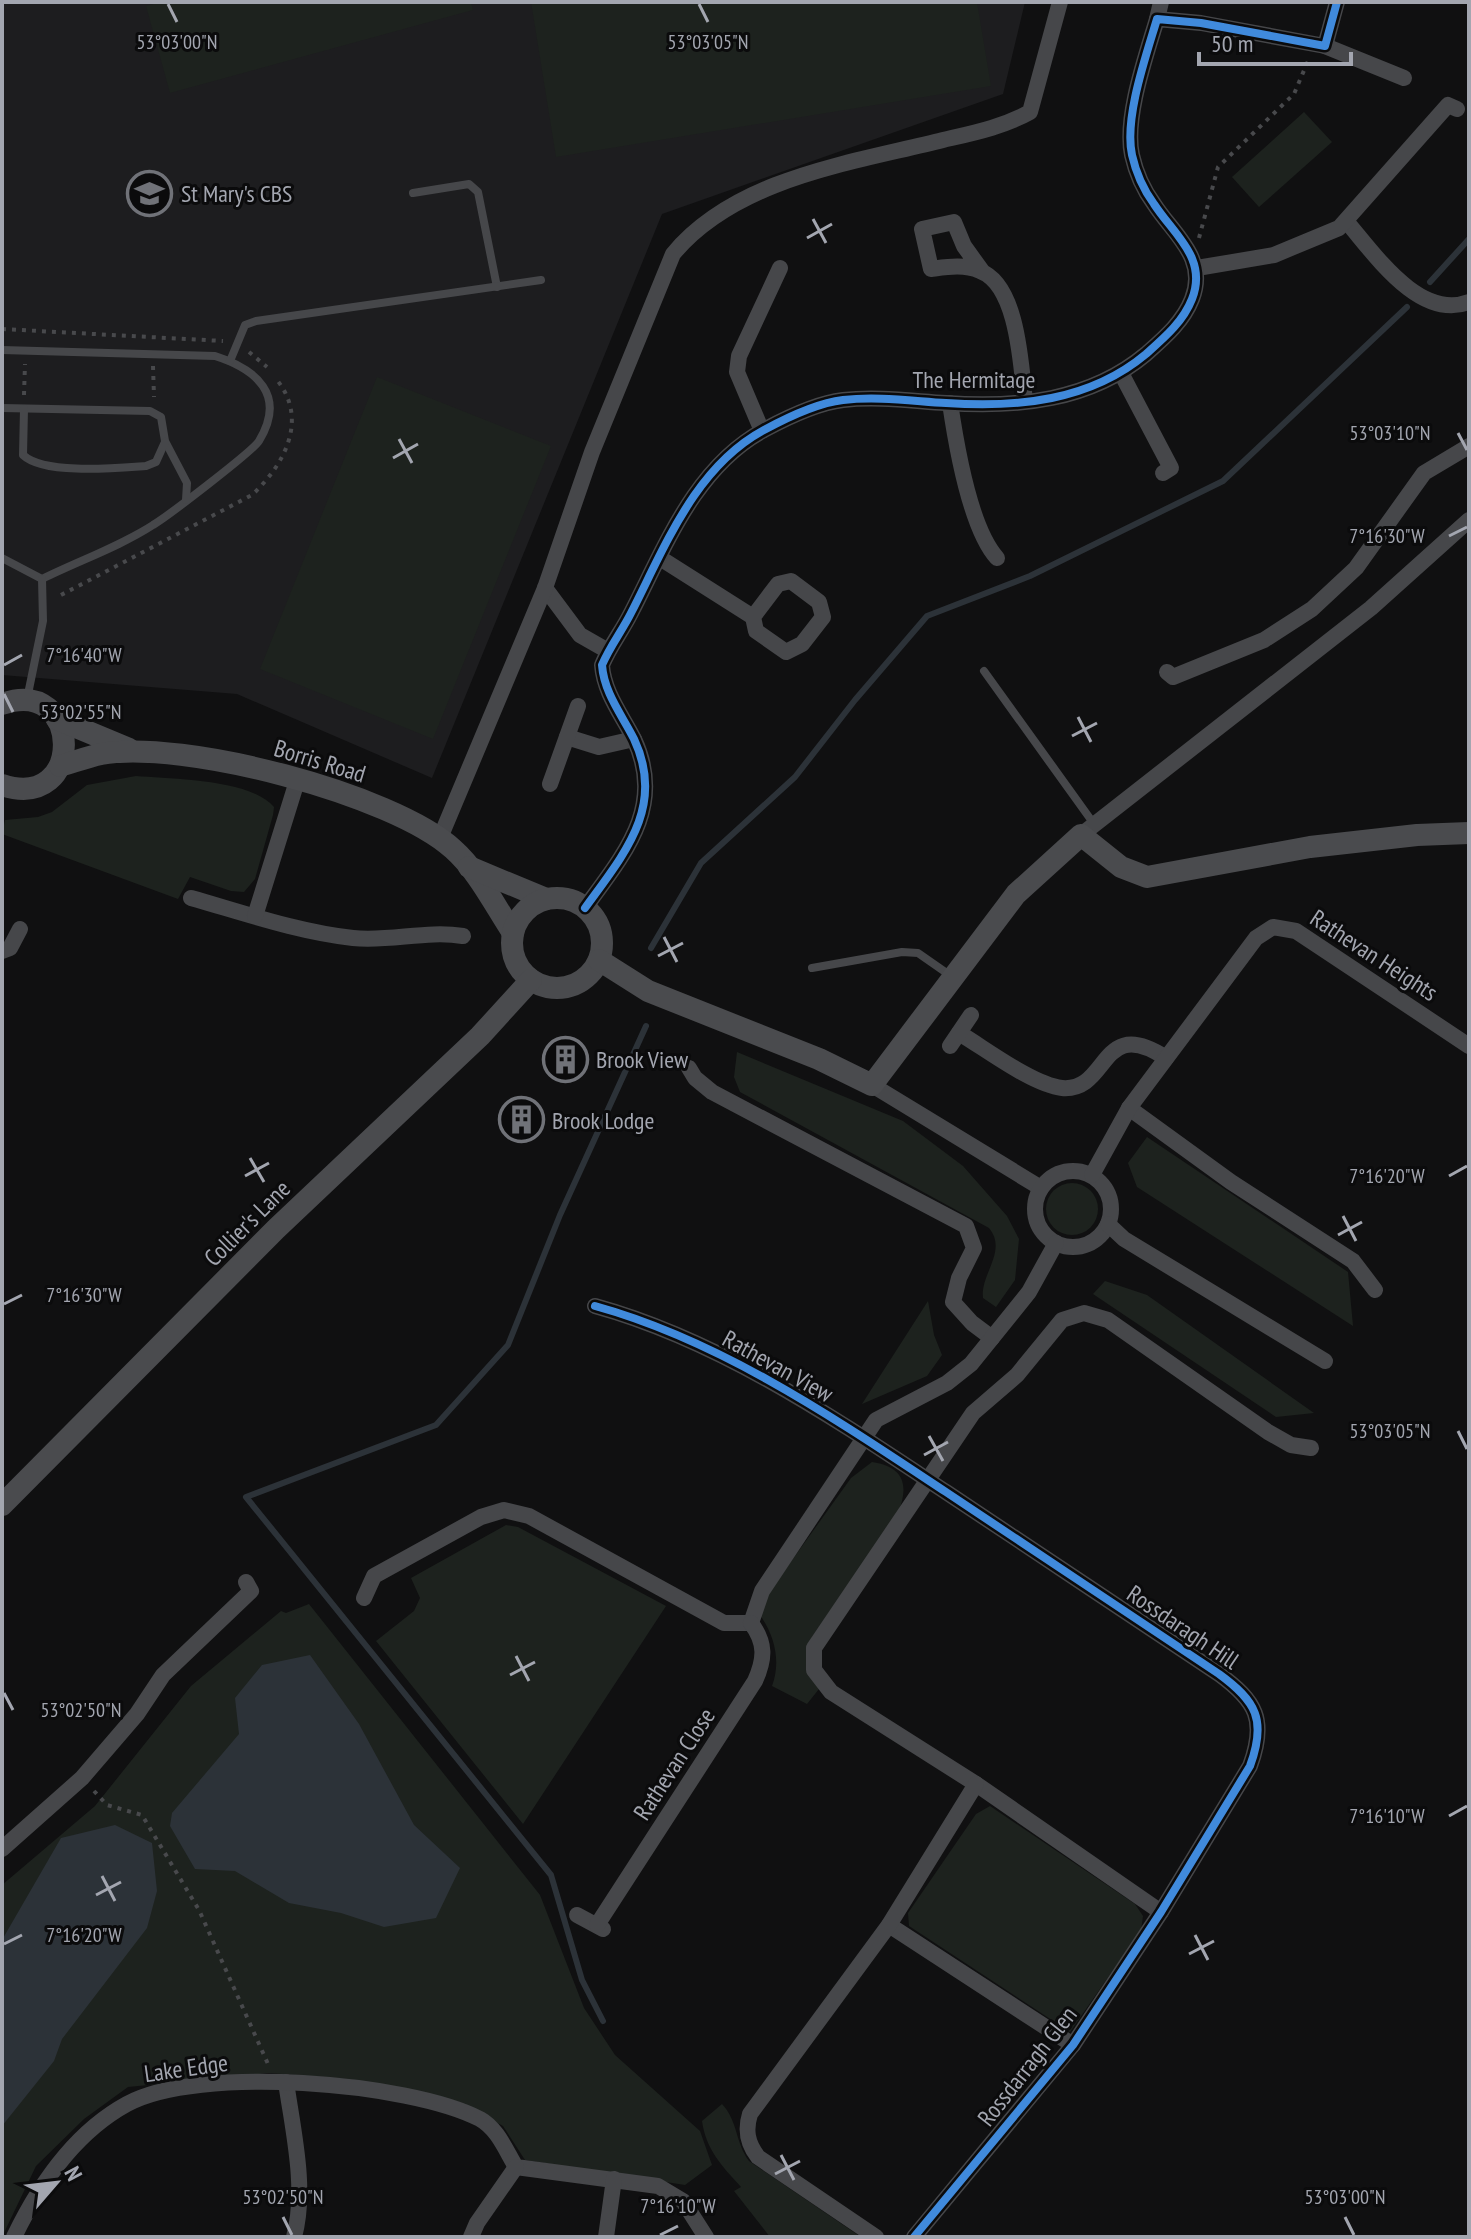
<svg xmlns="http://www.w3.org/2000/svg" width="1471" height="2239" font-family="'PT Sans Narrow',sans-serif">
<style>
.built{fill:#1d1d1f}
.green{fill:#1d221e}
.water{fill:#2c3238}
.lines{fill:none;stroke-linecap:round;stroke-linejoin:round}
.stream{stroke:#2c3238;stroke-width:6}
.path{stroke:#48494c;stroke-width:4;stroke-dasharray:4 6;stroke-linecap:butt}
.lane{stroke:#46474a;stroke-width:8}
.street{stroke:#46474a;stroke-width:16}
.secondary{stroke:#4a4b4e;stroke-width:22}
.cycleway-casing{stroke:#0b0b0c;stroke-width:13}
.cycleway{stroke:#408adc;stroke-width:8}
.ticks{fill:none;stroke:#a3a6b0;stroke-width:3}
.labels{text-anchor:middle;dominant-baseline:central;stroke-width:6;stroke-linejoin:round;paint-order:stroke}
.poi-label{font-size:24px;fill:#a3a6b0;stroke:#0b0b0c;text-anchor:start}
.street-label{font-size:24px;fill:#a3a6b0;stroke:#0b0b0c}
.ticks-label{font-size:20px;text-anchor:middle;fill:#a3a6b0;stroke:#0b0b0c;stroke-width:6;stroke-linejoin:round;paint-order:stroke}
</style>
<rect width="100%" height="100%" fill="#101011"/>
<polygon class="built" points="2,2 1025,2 1003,94 662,214 432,778 237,694 2,675"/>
<g class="green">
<polygon points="161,2 471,2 473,10 170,93 146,6"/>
<polygon points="531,2 977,2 991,86 556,157"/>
<polygon points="1304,112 1332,142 1259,207 1232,177"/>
<polygon points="377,377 551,446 433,739 260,669"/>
<path d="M 136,776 C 171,779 251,779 274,807 L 273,815 L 255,879 L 244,892 L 231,891 L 190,877 L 178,899 L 2,834 L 5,820 L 38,817 L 52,812 L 87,785 Z"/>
<path d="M 737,1052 L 903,1121 L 963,1166 L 1007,1216 L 1019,1239 L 1015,1280 L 996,1307 L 983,1298 C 980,1274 1008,1251 989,1228 L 740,1092 L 734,1077 Z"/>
<polygon points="1147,1137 1348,1272 1353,1326 1137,1187 1128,1163"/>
<circle cx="1072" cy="1209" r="26"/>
<polygon points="1105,1281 1147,1295 1314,1413 1276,1417 1093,1294"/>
<polygon points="928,1301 934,1335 942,1355 927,1376 862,1404"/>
<path d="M 872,1462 C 905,1467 909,1486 898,1513 L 812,1637 L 809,1649 L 819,1689 L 807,1704 L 772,1686 C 781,1662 775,1636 760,1615 L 767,1595 L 851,1478 Z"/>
<polygon points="506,1525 518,1527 666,1606 523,1824 376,1641 414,1611 420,1598 411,1578"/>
<polygon points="309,1604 540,1895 584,2008 615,2055 700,2131 712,2165 685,2185 525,2160 503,2126 459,2102 349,2079 268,2073 128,2087 84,2119 36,2166 2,2237 2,1885 95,1806 191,1686 281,1611 286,1613"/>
<polygon points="990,1806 1135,1904 1143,1916 1141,1930 1070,2032 909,1926 908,1913 976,1814"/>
<path d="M 722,2104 C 738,2121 735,2142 749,2161 L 861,2237 L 770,2237 L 734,2191 L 741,2187 C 722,2166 706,2150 702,2121 Z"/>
</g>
<g class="water">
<polygon points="310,1655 359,1724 414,1825 460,1868 436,1918 384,1927 341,1913 289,1903 235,1871 195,1869 170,1826 172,1813 239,1734 235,1698 262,1665"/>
<polygon points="115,1825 152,1843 157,1891 147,1928 62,2039 54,2061 2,2126 2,1940 61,1838"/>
</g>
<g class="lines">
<g class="stream">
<polyline points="1430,282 1469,239"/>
<polyline points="651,948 701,863 795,777 855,700 927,616 1030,576 1223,481 1407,307"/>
<polyline points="603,2021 582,1980 551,1875 246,1497 436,1425 508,1345 560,1215 646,1026"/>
</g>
<g class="path">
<polyline points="1199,238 1218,167 1294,94 1308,61"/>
<polyline points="2,329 223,341"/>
<polyline points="249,352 267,367"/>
<polyline points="153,366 154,397"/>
<polyline points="24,395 25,364"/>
<path d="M 61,595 L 252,495 C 284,465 309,420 277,380"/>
<polyline points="94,1791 107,1805 142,1815 199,1910 268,2064"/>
</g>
<g class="lane">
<polyline points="413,193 469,184 478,192 497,287"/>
<path d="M 2,350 L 215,356 C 256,369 287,395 259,441 C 253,451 168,516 153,525 C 119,547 78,561 42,579"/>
<polyline points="230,361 245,325 256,321 541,280"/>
<polyline points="2,408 150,411 161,417 165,441 187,483 186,500"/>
<path d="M 24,409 L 23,455 C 44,475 117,468 146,466 L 156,462 L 165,442"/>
<polyline points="2,558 42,579"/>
<polyline points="984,671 1094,824"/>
<polyline points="27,699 43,621 42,579"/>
<polyline points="812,968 902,952 918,953 951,976"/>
</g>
<g class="street">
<polyline points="1157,19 1161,2"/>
<polyline points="1325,46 1404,78"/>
<path d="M 1346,221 C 1374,253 1419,321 1469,302"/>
<polyline points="1197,268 1274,255 1339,228 1448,105 1457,109"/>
<path d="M 982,271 L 964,246 L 954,222 L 922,229 L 931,269 C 947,267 964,264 980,271 C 1018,285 1021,366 1025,401"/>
<polyline points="1121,373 1171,468 1163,473"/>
<path d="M 950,403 C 956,444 970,528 997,558"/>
<polyline points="762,431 737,372 739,356 780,268"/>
<polyline points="660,558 753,617 756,631 786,652 802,644 823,617 819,602 791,581 778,584 753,617"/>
<polyline points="545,588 580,635 608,651"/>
<polyline points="1167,672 1173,677 1264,640 1312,609 1356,568 1424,473 1469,446"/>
<polyline points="567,737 599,747 634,739"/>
<polyline points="550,784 578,706"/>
<polyline points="1081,835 1371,608 1469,520"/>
<path d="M 440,838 L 545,588 L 592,452 L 673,254 C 736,178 852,163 943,140 C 973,133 1003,127 1030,112 L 1060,2"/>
<path d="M 191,898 C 244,913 298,932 353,938 C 390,942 426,930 463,936"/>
<path d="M 585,908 C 624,854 666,807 634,739 C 622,715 604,693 602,665 C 610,646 622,631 631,613 C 665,547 695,467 764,430 C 788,417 817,403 843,400 C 877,396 912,401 946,403 C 1017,408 1090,401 1146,354 C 1164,338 1183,322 1192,299 C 1208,258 1174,235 1154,204 C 1143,189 1136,173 1132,155 C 1124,118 1146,56 1157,19 L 1201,23 L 1325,46 L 1337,2"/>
<polyline points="255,916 298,778"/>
<polyline points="2,951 10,948 20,929"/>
<path d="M 959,1033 C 986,1049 1033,1085 1062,1088 C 1110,1092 1099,1014 1166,1058"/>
<polyline points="950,1046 971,1015"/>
<polyline points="689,1068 695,1078 712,1092 966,1226 974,1248 959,1278 953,1302 972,1323 992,1338"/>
<polyline points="872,1085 1041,1188"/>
<polyline points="1129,1108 1231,1182 1353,1261 1375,1290"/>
<circle cx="1073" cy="1209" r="38"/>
<polyline points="1092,1175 1129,1108 1256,938 1273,927 1296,931 1469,1046"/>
<polyline points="1108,1224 1124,1239 1325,1361"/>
<path d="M 595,1306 C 722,1341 837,1420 946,1492 C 1037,1553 1128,1613 1219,1674 C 1256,1701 1267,1720 1250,1766 L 1161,1912 L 1073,2045 L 914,2237"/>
<polyline points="364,1598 374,1576 481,1517 504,1510 529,1516 724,1623 751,1623"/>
<polyline points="751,1623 762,1591 876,1420 947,1383 971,1364 1029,1292 1056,1243"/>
<polyline points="2,1849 82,1778 137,1714 163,1675 251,1591 246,1582"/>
<polyline points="1161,1912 976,1784 831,1692 814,1670 814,1648 973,1413 1017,1375 1062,1320 1084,1313 1108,1320 1268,1432 1291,1445 1311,1448"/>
<polyline points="577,1915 603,1929"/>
<path d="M 597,1925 L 755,1681 C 765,1659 766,1643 751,1623"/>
<polyline points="889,1925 1073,2045"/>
<path d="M 286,2082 C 293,2131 307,2189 294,2237"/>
<path d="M 14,2237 C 39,2185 74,2133 127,2104 C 197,2065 409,2082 480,2119 C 498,2129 506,2151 516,2167 L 658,2186 L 683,2201 L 706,2237"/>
<polyline points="471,2237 477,2223 516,2167"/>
<polyline points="606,2237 614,2179"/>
<path d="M 876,2237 L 758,2157 C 747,2143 745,2130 750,2114 L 889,1925 L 976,1784"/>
</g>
<g class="secondary">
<path d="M 2,704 C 83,675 86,813 2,785"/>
<polyline points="57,719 129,749"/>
<path d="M 60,766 C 74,762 87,757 101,754 C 181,739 393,794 453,849 C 478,871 495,906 513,933"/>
<polyline points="469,867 546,899"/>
<circle cx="557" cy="943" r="45"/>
<polyline points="599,960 648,991 819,1059 872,1085 1016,894 1081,835 1121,867 1147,877 1310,847 1417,835 1469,833"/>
<polyline points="2,1505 276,1229 480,1036 531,980"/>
</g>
<defs>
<g id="cycleway">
<path d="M 585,908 C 624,854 666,807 634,739 C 622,715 604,693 602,665 C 610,646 622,631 631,613 C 665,547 695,467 764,430 C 788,417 817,403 843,400 C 877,396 912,401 946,403 C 1017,408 1090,401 1146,354 C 1164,338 1183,322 1192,299 C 1208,258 1174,235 1154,204 C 1143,189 1136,173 1132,155 C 1124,118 1146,56 1157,19 L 1201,23 L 1325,46 L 1337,2"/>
<path d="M 595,1306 C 722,1341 837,1420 946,1492 C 1037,1553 1128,1613 1219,1674 C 1256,1701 1267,1720 1250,1766 L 1161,1912 L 1073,2045 L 914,2237"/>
</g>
</defs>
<use href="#cycleway" class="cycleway-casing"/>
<use href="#cycleway" class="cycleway"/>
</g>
<path class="ticks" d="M 168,4 L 177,22M 699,4 L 708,22M 813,219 L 826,243M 807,238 L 832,224M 1458,433 L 1467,450M 399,439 L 412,463M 393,458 L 418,444M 1449,536 L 1467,527M 4,665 L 22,655M 4,694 L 13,712M 1078,717 L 1091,742M 1072,736 L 1097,723M 664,937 L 677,962M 658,956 L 683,943M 250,1158 L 264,1182M 245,1176 L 269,1163M 1449,1176 L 1467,1166M 1343,1216 L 1356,1241M 1338,1235 L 1362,1222M 4,1304 L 22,1295M 1458,1431 L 1467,1449M 929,1436 L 943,1461M 924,1455 L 948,1442M 516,1656 L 529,1681M 510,1675 L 535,1662M 4,1693 L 13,1710M 1449,1816 L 1467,1806M 102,1876 L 115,1901M 96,1895 L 121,1882M 1195,1935 L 1208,1960M 4,1944 L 22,1935M 1189,1954 L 1214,1941M 781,2155 L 794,2180M 775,2174 L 800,2161M 283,2217 L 292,2235M 1345,2217 L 1354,2235M 660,2235 L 678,2226"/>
<defs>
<symbol id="school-ring" viewBox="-11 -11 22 22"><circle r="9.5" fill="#0b0b0c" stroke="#707278" stroke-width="1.5"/><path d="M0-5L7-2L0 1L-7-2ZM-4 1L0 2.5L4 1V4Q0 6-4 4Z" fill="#707278"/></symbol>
<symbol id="building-ring" viewBox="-11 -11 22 22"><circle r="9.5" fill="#0b0b0c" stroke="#707278" stroke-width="1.5"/><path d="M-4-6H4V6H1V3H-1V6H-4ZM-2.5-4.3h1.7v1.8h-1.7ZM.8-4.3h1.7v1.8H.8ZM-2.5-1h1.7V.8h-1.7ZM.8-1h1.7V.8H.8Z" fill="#707278"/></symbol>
</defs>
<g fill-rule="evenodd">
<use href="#school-ring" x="124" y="168" width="51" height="51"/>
<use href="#building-ring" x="540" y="1034" width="51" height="51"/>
<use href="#building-ring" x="496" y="1094" width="51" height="51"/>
</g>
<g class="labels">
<g class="poi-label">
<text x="181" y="193">St Mary's CBS</text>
<text x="596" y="1059">Brook View</text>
<text x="552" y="1120">Brook Lodge</text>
</g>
<g class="street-label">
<text x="974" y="379">The Hermitage</text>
<text transform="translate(320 761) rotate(17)">Borris Road</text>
<text transform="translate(1374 955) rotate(33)">Rathevan Heights</text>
<text transform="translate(247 1223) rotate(-45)">Collier's Lane</text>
<text transform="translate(778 1366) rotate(29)">Rathevan View</text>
<text transform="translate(1183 1627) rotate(34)">Rossdaragh Hill</text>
<text transform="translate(674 1764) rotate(-57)">Rathevan Close</text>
<text transform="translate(1027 2066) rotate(-52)">Rossdarragh Glen</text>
<text transform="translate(186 2068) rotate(-8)">Lake Edge</text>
</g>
</g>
<g class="ticks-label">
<text x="177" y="49">53°03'00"N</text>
<text x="708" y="49">53°03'05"N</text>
<text x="1390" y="440">53°03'10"N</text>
<text x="1387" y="543">7°16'30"W</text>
<text x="84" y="662">7°16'40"W</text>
<text x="81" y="719">53°02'55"N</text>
<text x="1387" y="1183">7°16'20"W</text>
<text x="84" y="1302">7°16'30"W</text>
<text x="1390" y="1438">53°03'05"N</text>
<text x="81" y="1717">53°02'50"N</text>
<text x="1387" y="1823">7°16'10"W</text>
<text x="84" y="1942">7°16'20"W</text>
<text x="283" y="2204">53°02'50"N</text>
<text x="1345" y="2204">53°03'00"N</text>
<text x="678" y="2213">7°16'10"W</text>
</g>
<rect width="1471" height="2239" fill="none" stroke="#a3a6b0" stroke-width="8"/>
<g transform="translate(56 2183) rotate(62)" stroke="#0b0b0c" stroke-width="6" paint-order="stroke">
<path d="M0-6L14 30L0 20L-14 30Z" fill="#a3a6b0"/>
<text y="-12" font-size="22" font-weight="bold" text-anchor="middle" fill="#a3a6b0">N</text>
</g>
<path d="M1199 52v12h152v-12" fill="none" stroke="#a3a6b0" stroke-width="4"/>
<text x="1211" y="52" font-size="24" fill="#a3a6b0" stroke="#0b0b0c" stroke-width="6" paint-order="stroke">50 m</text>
</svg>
